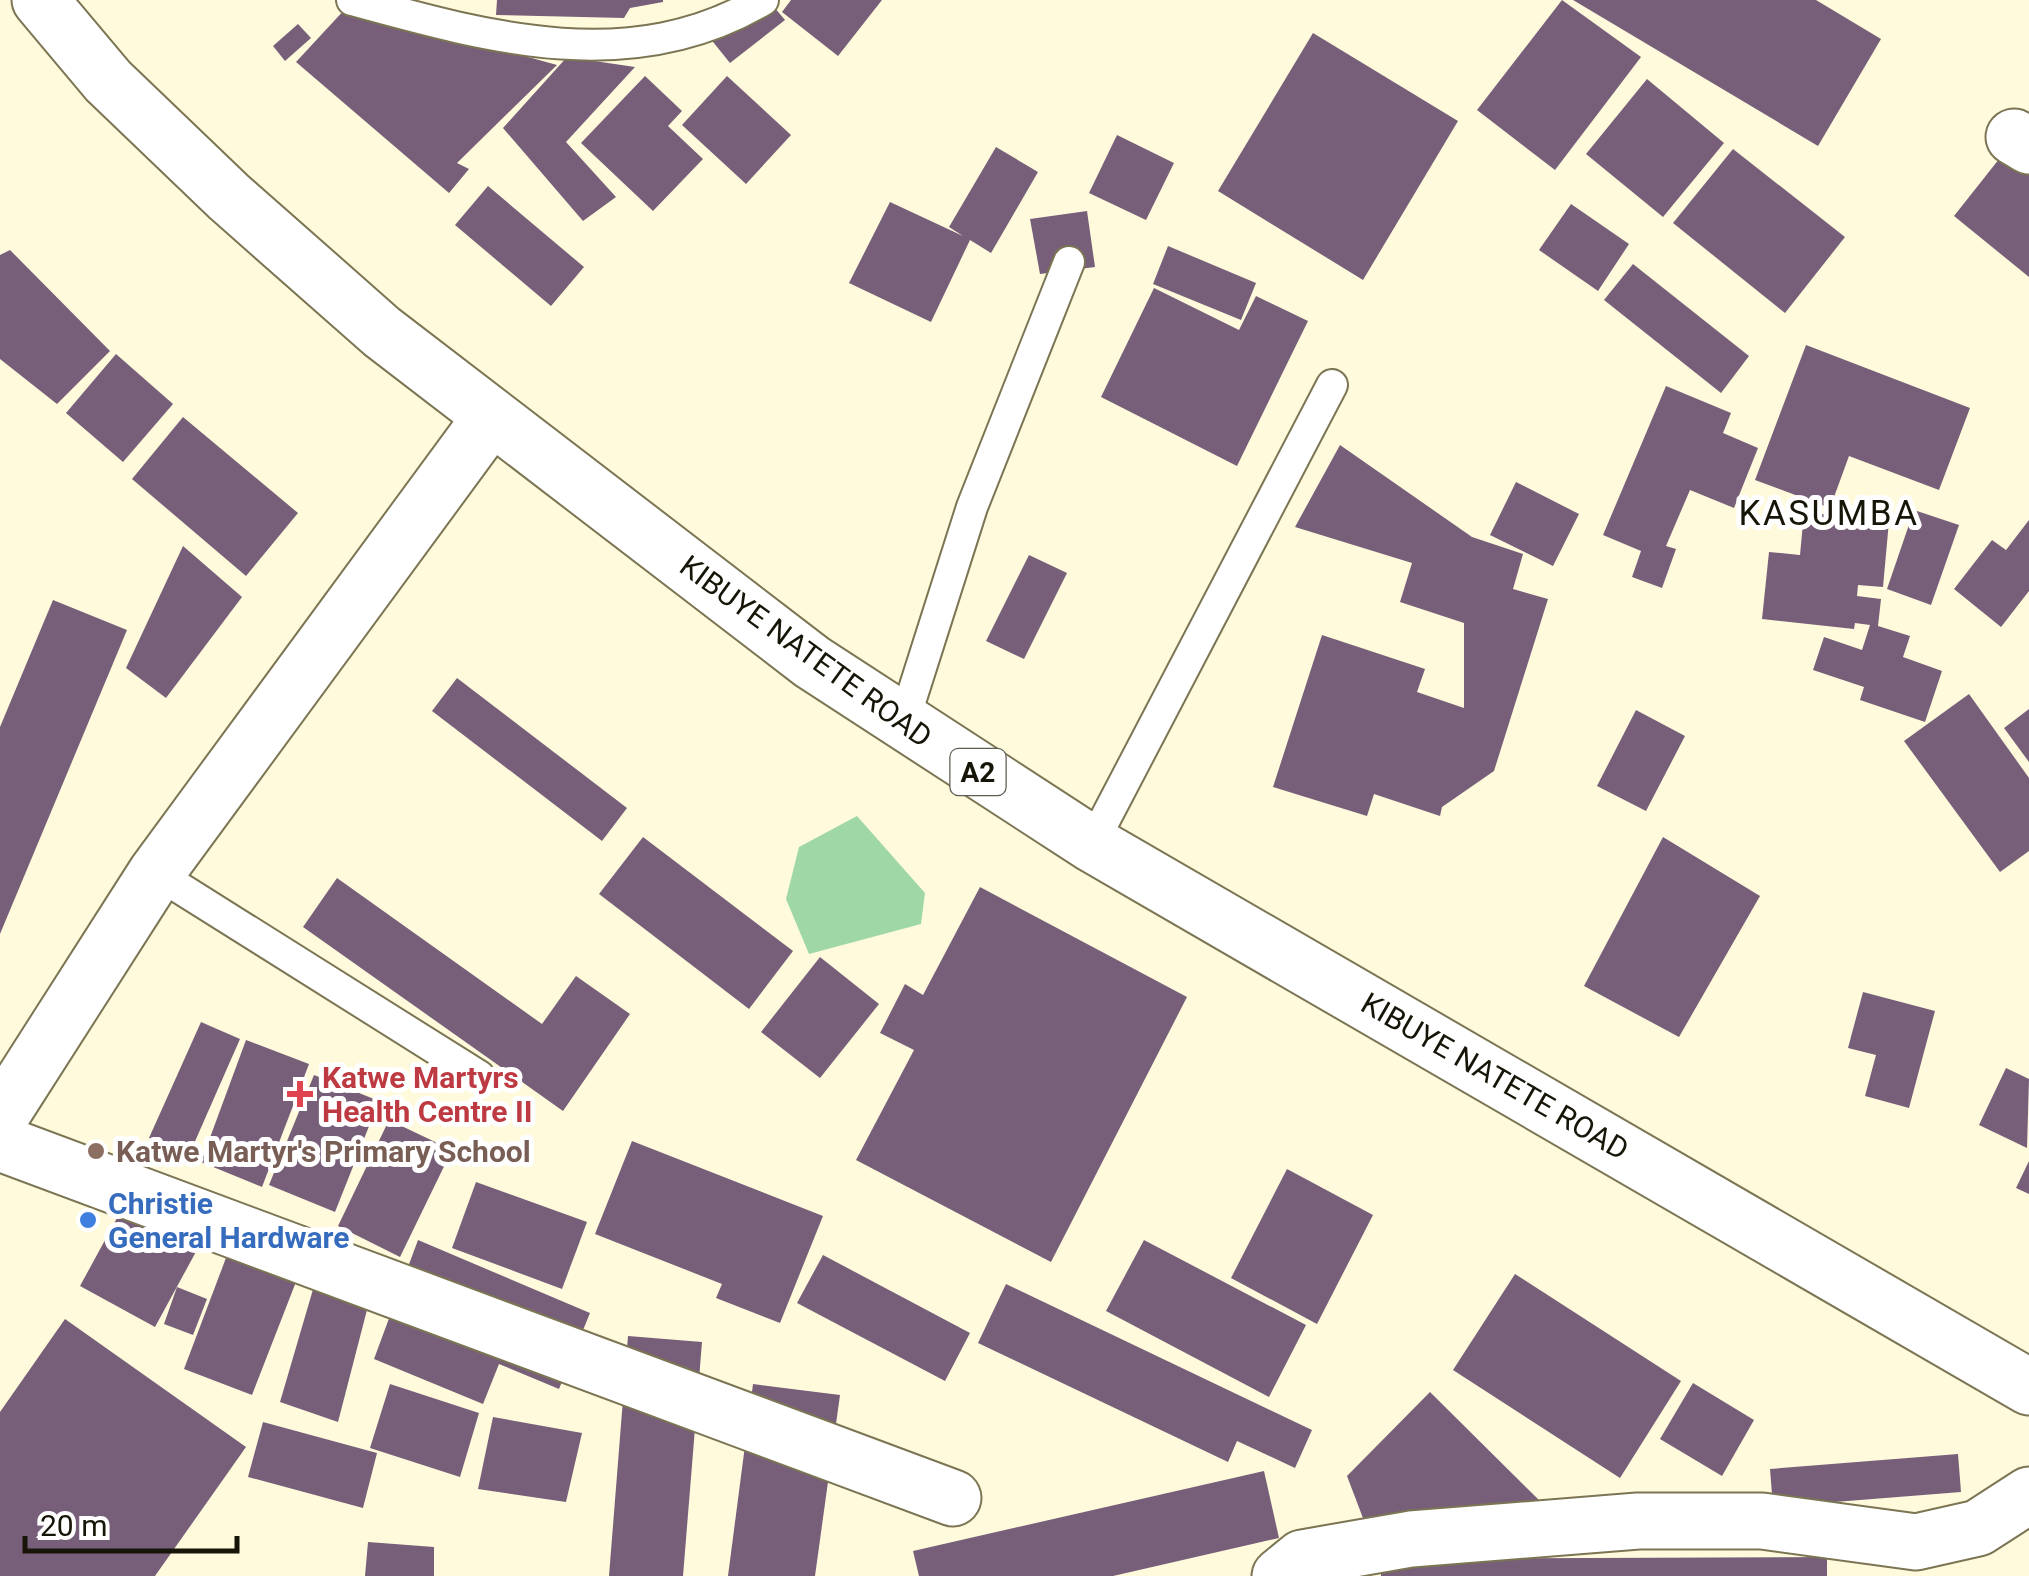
<svg xmlns="http://www.w3.org/2000/svg" width="2029" height="1576" font-family="Roboto,sans-serif">
<style>
.forest{fill:#9fd8a6}
.building{fill:#775f7a}
.lines{fill:none;stroke-linecap:round;stroke-linejoin:round}
.service-casing{stroke:#7b7553;stroke-width:34}
.minor-casing{stroke:#7b7553;stroke-width:59}
.primary-casing{stroke:#7b7553;stroke-width:59}
.service{stroke:#fff;stroke-width:30}
.minor{stroke:#fff;stroke-width:55}
.primary{stroke:#fff;stroke-width:55}
.health-dot{fill:#e0444e;stroke:#fff;stroke-width:4}
.education-dot{fill:#8d6e63;stroke:#fff;stroke-width:4}
.shop-dot{fill:#3f7fe0;stroke:#fff;stroke-width:4}
.labels{text-anchor:middle;dominant-baseline:central;stroke-width:10;stroke-linejoin:round;paint-order:stroke}
.shield{fill:#fff;stroke:#5d5b52;stroke-width:2.5}
.shield-label{font-size:28px;font-weight:bold;fill:#171508}
.street-label{font-size:30px;fill:#171508;stroke:#fff}
.health-label{font-size:30px;font-weight:bold;fill:#be3a42;stroke:#fff;text-anchor:start}
.education-label{font-size:30px;font-weight:bold;fill:#785e54;stroke:#fff;text-anchor:start}
.shop-label{font-size:30px;font-weight:bold;fill:#366cbe;stroke:#fff;text-anchor:start}
.quarter-label{font-size:35px;letter-spacing:2.5px;fill:#171508;stroke:#fff}
</style>
<rect width="100%" height="100%" fill="#fffadc"/>
<polygon class="forest" points="857,816 925,893 921,924 809,954 786,899 799,847"/>
<g class="building">
<polygon points="497,0 663,0 663,2 630,8 624,18 496,15"/>
<polygon points="768,0 785,20 730,63 705,32"/>
<polygon points="791,0 882,0 838,56 782,12"/>
<polygon points="1562,0 1641,57 1555,170 1477,110"/>
<polygon points="1573,0 1816,0 1881,39 1818,146"/>
<polygon points="347,7 557,65 457,163 469,169 449,193 296,62"/>
<polygon points="298,24 311,38 285,61 273,46"/>
<polygon points="1313,33 1458,121 1363,280 1218,191"/>
<polygon points="567,57 635,67 566,142 616,197 583,221 503,128"/>
<polygon points="645,76 682,111 668,126 703,159 653,211 581,143"/>
<polygon points="727,76 791,135 746,184 682,125"/>
<polygon points="1647,79 1724,143 1663,217 1586,154"/>
<polygon points="1117,135 1174,163 1146,220 1089,193"/>
<polygon points="996,147 1038,172 991,253 970,240 931,322 849,283 890,202 963,236 949,227"/>
<polygon points="1733,149 1845,237 1785,313 1673,223"/>
<polygon points="2007,149 2029,167 2029,277 1954,216"/>
<polygon points="488,186 584,267 551,306 455,225"/>
<polygon points="1571,204 1629,244 1598,291 1539,250"/>
<polygon points="1087,211 1095,267 1040,274 1030,219"/>
<polygon points="1168,246 1256,283 1241,320 1153,284"/>
<polygon points="10,250 110,351 57,404 0,359 0,255"/>
<polygon points="1633,264 1749,356 1721,393 1604,300"/>
<polygon points="1154,288 1239,330 1256,296 1308,321 1237,466 1101,397"/>
<polygon points="1806,345 1970,408 1939,490 1849,456 1830,508 1755,480"/>
<polygon points="116,354 173,404 123,462 66,413"/>
<polygon points="1666,386 1731,413 1723,433 1758,448 1734,508 1690,490 1666,546 1676,549 1662,588 1632,577 1641,551 1603,535"/>
<polygon points="183,417 298,513 246,576 132,479"/>
<polygon points="1340,445 1472,537 1523,554 1513,589 1548,599 1494,771 1442,807 1440,816 1374,794 1367,816 1273,787 1322,635 1425,669 1417,692 1464,708 1464,623 1400,602 1412,563 1295,527"/>
<polygon points="1516,482 1579,514 1553,566 1490,535"/>
<polygon points="1914,510 1959,525 1931,605 1887,589"/>
<polygon points="1804,512 1889,521 1883,587 1858,585 1857,596 1881,599 1878,626 1910,636 1903,657 1942,671 1925,722 1860,700 1864,687 1813,670 1824,637 1862,650 1870,625 1855,623 1854,629 1762,619 1769,552 1800,555"/>
<polygon points="2029,520 2029,591 2001,627 1954,589 1992,540 2006,550"/>
<polygon points="183,546 242,597 166,698 126,668"/>
<polygon points="1029,555 1067,573 1024,659 986,641"/>
<polygon points="53,600 127,630 0,934 0,727"/>
<polygon points="457,678 627,808 602,841 432,711"/>
<polygon points="1969,694 2029,778 2029,851 2000,872 1904,741"/>
<polygon points="2029,709 2029,762 2004,728"/>
<polygon points="1636,710 1685,736 1646,811 1597,786"/>
<polygon points="643,837 793,951 749,1009 599,894"/>
<polygon points="1663,837 1760,896 1679,1037 1584,986"/>
<polygon points="337,878 542,1024 576,976 630,1014 563,1111 303,927"/>
<polygon points="980,887 1187,997 1051,1262 856,1160 914,1050 880,1033 905,984 923,995"/>
<polygon points="820,957 879,1004 820,1078 761,1032"/>
<polygon points="1863,992 1935,1011 1909,1108 1865,1096 1876,1055 1848,1048"/>
<polygon points="201,1022 240,1039 189,1155 149,1138"/>
<polygon points="246,1040 309,1064 262,1187 201,1162"/>
<polygon points="2006,1068 2029,1079 2027,1148 1979,1125"/>
<polygon points="314,1075 379,1101 335,1212 269,1185"/>
<polygon points="389,1120 452,1150 400,1257 338,1226"/>
<polygon points="632,1141 823,1216 780,1323 716,1298 722,1284 595,1234"/>
<polygon points="2029,1161 2029,1194 2016,1188"/>
<polygon points="1287,1169 1373,1215 1317,1324 1231,1278"/>
<polygon points="141,1174 216,1215 155,1327 80,1286"/>
<polygon points="476,1182 587,1222 562,1289 452,1248"/>
<polygon points="418,1240 590,1313 559,1389 499,1364 483,1404 374,1359"/>
<polygon points="1144,1240 1306,1325 1269,1397 1106,1311"/>
<polygon points="232,1242 301,1269 252,1395 184,1369"/>
<polygon points="823,1255 970,1333 945,1381 797,1303"/>
<polygon points="1515,1274 1681,1381 1620,1478 1453,1370"/>
<polygon points="1006,1284 1312,1430 1295,1468 1237,1441 1228,1462 978,1343"/>
<polygon points="314,1286 368,1306 338,1422 280,1402"/>
<polygon points="177,1287 207,1299 193,1335 164,1324"/>
<polygon points="65,1319 246,1447 155,1576 0,1576 0,1412"/>
<polygon points="628,1336 702,1342 683,1576 609,1576"/>
<polygon points="1693,1383 1754,1420 1722,1476 1660,1439"/>
<polygon points="390,1384 479,1413 460,1477 370,1448"/>
<polygon points="753,1384 840,1395 815,1576 728,1576"/>
<polygon points="1430,1392 1543,1504 1366,1526 1347,1476"/>
<polygon points="493,1417 582,1433 566,1502 478,1489"/>
<polygon points="263,1422 377,1453 363,1508 248,1477"/>
<polygon points="1958,1454 1961,1492 1773,1507 1770,1469"/>
<polygon points="1264,1471 1279,1538 1113,1576 919,1576 913,1551"/>
<polygon points="368,1542 434,1547 434,1576 365,1576"/>
<polygon points="1827,1557 1827,1576 1381,1576 1381,1559"/>
</g>
<g class="lines">
<defs>
<g id="service">
<path d="M 352,0 C 490,38 632,78 763,0"/>
<polyline points="903,724 972,507 1069,262"/>
<polyline points="1092,844 1332,385"/>
<polyline points="156,873 479,1076"/>
</g>
<g id="minor">
<polyline points="2014,137 2029,146"/>
<polyline points="0,1117 156,873 491,417"/>
<polyline points="0,1143 953,1498"/>
<polyline points="1280,1576 1302,1558 1411,1539 1638,1521 1762,1521 1916,1542 1978,1528 2029,1495"/>
</g>
<polyline id="primary" points="40,0 108,81 229,197 382,332 812,662 1092,844 2029,1387"/>
</defs>
<use href="#service" class="service-casing"/>
<use href="#minor" class="minor-casing"/>
<use href="#primary" class="primary-casing"/>
<use href="#service" class="service"/>
<use href="#minor" class="minor"/>
<use href="#primary" class="primary"/>
</g>
<path class="health-dot" d="M295 1079h10v10h10v10h-10v10h-10v-10h-10v-10h10z"/>
<circle class="education-dot" cx="96" cy="1151" r="10"/>
<circle class="shop-dot" cx="88" cy="1220" r="10"/>
<g class="labels">
<rect class="shield" x="950.5" y="749" width="55" height="46" rx="8"/>
<g class="shield-label">
<text x="978" y="772">A2</text>
</g>
<g class="street-label">
<text transform="translate(806 651) rotate(36)">KIBUYE NATETE ROAD</text>
<text transform="translate(1495 1076) rotate(30)">KIBUYE NATETE ROAD</text>
</g>
<g class="health-label">
<text x="322" y="1077">Katwe Martyrs<tspan x="322" dy="34">Health Centre II</tspan></text>
</g>
<g class="education-label">
<text x="116" y="1151">Katwe Martyr's Primary School</text>
</g>
<g class="shop-label">
<text x="108" y="1203">Christie<tspan x="108" dy="34">General Hardware</tspan></text>
</g>
<g class="quarter-label">
<text x="1829" y="513">KASUMBA</text>
</g>
</g>
<path d="M25 1536v15h212v-15" fill="none" stroke="#171508" stroke-width="5"/>
<text x="40" y="1536" font-size="30" fill="#171508" stroke="#ffffff" stroke-width="8" paint-order="stroke">20 m</text>
</svg>
